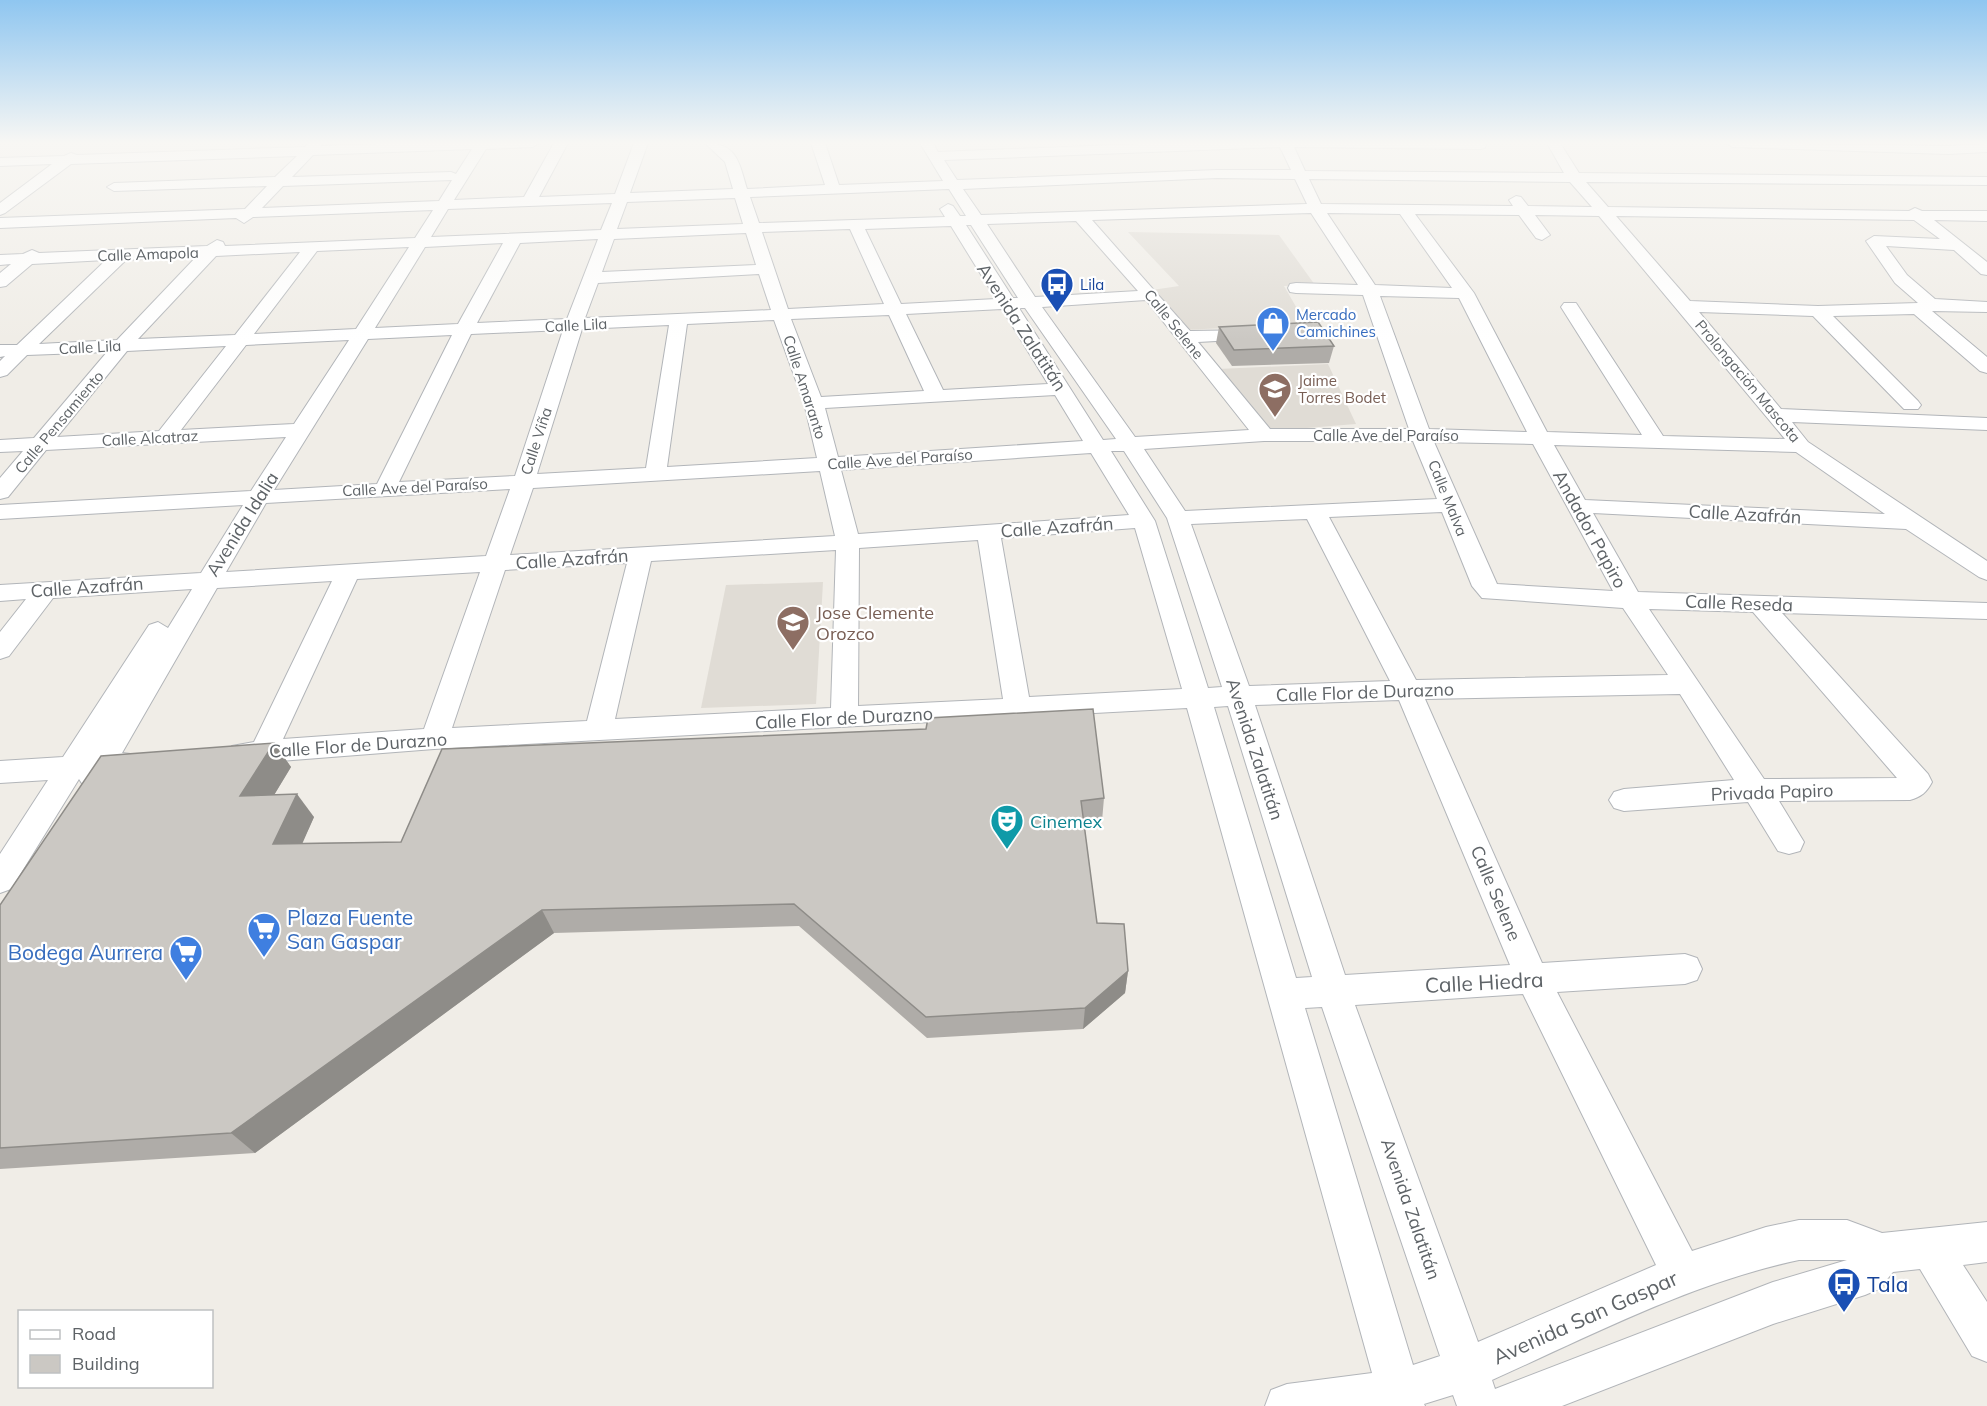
<svg xmlns="http://www.w3.org/2000/svg" width="1987" height="1406" font-family="Mulish,sans-serif">
<style>
.education{fill:#e0dcd5}
.lines{fill:none;stroke-linecap:round;stroke-linejoin:round}
.minor-casing{stroke:#b2b5b9;stroke-width:2}
.minor{fill:#fff;fill-rule:evenodd}
.wall{fill:#afaca8}
.shaded-wall{fill:#8e8c88}
.building{fill:#cbc8c3;stroke:#8e8c88;stroke-width:1.5}
.labels{text-anchor:middle;dominant-baseline:central;stroke-width:4.5;stroke-linejoin:round;paint-order:stroke}
.far-street-label{font-size:15px;fill:#5e6367;stroke:#fff}
.far-transit-label{font-size:15px;fill:#164399;stroke:#fff;text-anchor:start}
.far-shop-label{font-size:15px;fill:#366cbe;stroke:#fff;text-anchor:start}
.far-education-label{font-size:15px;fill:#785e54;stroke:#fff;text-anchor:start}
.street-label{font-size:18px;fill:#5e6367;stroke:#fff}
.education-label{font-size:18px;fill:#785e54;stroke:#fff;text-anchor:start}
.culture-label{font-size:18px;fill:#0d838f;stroke:#fff;text-anchor:start}
.near-shop-label{font-size:21px;fill:#366cbe;stroke:#fff;text-anchor:start}
.near-street-label{font-size:21px;fill:#5e6367;stroke:#fff}
.near-transit-label{font-size:21px;fill:#164399;stroke:#fff;text-anchor:start}
</style>
<rect width="100%" height="100%" fill="#f0ede7"/>
<g class="education">
<polygon points="1128,232 1279,235 1315,285 1284,286 1306,324 1183,330 1152,290 1179,286"/>
<polygon points="1328,364 1356,424 1269,431 1218,369"/>
<polygon points="823,582 816,704 701,708 726,585"/>
</g>
<g class="lines">
<defs>
<g id="minor">
<path d="M 309,143 L 322,143 L 321,146 L 407,143 L 539,143 L 533,147 L 486,149 L 454,200 L 524,197 L 554,143 L 568,143 L 539,197 L 615,194 L 634,143 L 648,143 L 630,193 L 733,189 L 725,162 L 705,143 C 737,143 739,162 747,189 L 825,185 L 811,143 L 825,143 L 839,185 L 943,181 L 920,143 L 933,143 L 938,152 L 1164,143 L 1486,143 L 1485,148 L 1480,149 L 1294,147 L 1305,171 L 1564,173 L 1547,143 L 1560,143 L 1579,173 L 1987,177 L 1987,185 L 1586,182 L 1608,207 L 1909,211 L 1915,208 L 1922,211 L 1987,211 L 1987,221 L 1934,220 L 1987,262 L 1987,275 L 1981,274 L 1954,250 L 1886,246 L 1907,275 L 1935,299 L 1987,302 L 1987,312 L 1932,311 L 1987,357 L 1987,373 L 1980,371 L 1914,314 L 1833,316 L 1918,401 L 1921,405 L 1918,409 L 1904,409 L 1813,316 L 1699,312 L 1781,409 L 1987,418 L 1987,430 L 1792,422 L 1808,442 L 1987,561 L 1987,580 L 1979,577 L 1906,529 L 1593,513 L 1638,592 L 1987,603 L 1987,619 L 1782,613 L 1928,774 L 1932,782 C 1927,792 1921,797 1910,800 L 1779,801 L 1804,842 L 1800,851 L 1789,854 L 1778,851 L 1748,802 L 1624,811 L 1614,808 L 1609,800 L 1614,792 L 1624,789 L 1734,780 L 1680,694 L 1425,699 L 1542,963 L 1685,954 L 1697,958 L 1702,969 L 1697,980 L 1685,984 L 1557,992 L 1692,1251 L 1766,1227 L 1799,1220 L 1847,1220 L 1882,1233 L 1987,1222 L 1987,1262 L 1963,1265 L 1987,1302 L 1987,1362 L 1972,1356 L 1920,1269 L 1893,1272 L 1879,1289 L 1865,1295 L 1773,1324 L 1562,1406 L 1457,1406 L 1453,1395 L 1424,1404 L 1425,1406 L 1265,1406 L 1271,1390 L 1287,1384 L 1372,1373 L 1187,708 L 434,749 L 242,764 L 232,760 L 228,753 L 232,746 L 254,742 L 332,581 L 217,588 L 122,753 L 139,755 L 143,763 L 139,771 L 109,775 L 103,785 L 93,788 L 83,785 L 79,779 L 11,889 L 0,893 L 0,854 L 48,780 L 0,783 L 0,761 L 63,757 L 149,625 L 158,622 L 168,628 L 192,589 L 53,598 L 9,656 L 0,659 L 0,632 L 26,599 L 0,601 L 0,585 L 201,573 L 243,505 L 0,519 L 0,505 L 251,491 L 286,437 L 46,450 L 8,497 L 0,499 L 0,478 L 23,451 L 0,452 L 0,440 L 34,438 L 107,352 L 27,355 L 7,375 L 0,377 L 0,361 L 5,356 L 0,357 L 0,345 L 17,345 L 106,260 L 32,264 L 6,286 L 0,287 L 0,273 L 11,264 L 0,265 L 0,255 L 23,254 L 32,250 L 39,253 L 207,246 L 217,240 L 223,242 L 225,246 L 415,238 L 433,210 L 253,217 L 244,223 L 236,218 L 0,228 L 0,218 L 245,209 L 267,186 L 114,191 L 107,187 L 114,183 L 275,177 L 297,156 L 71,164 L 5,213 L 0,215 L 0,203 L 52,164 L 0,166 L 0,158 L 64,156 L 71,153 L 77,155 L 305,147 ZM 1280,147 L 1291,170 L 1217,170 L 957,180 L 944,160 ZM 472,149 L 456,174 L 451,172 L 292,177 L 313,155 ZM 1217,178 L 1295,179 L 1307,204 L 981,215 L 963,189 ZM 1309,179 L 1570,182 L 1592,207 L 1528,206 L 1521,197 L 1516,196 L 1509,200 L 1513,206 L 1321,204 ZM 452,180 L 439,201 L 262,208 L 283,186 ZM 949,189 L 966,216 L 960,216 L 953,206 L 948,204 L 940,209 L 945,217 L 759,223 L 750,197 ZM 735,198 L 743,224 L 617,229 L 627,202 ZM 612,203 L 601,230 L 431,237 L 448,209 ZM 1311,213 L 1358,285 L 1296,283 L 1290,284 L 1288,288 L 1290,292 L 1296,293 L 1363,295 L 1409,429 L 1270,429 L 1198,342 L 1253,339 L 1259,338 L 1262,334 L 1259,330 L 1190,331 L 1092,220 ZM 1327,213 L 1400,214 L 1452,288 L 1375,285 ZM 1415,214 L 1519,215 L 1536,238 L 1542,240 L 1550,235 L 1535,215 L 1599,216 L 1785,439 L 1663,436 L 1576,303 L 1564,303 L 1561,307 L 1642,435 L 1547,432 L 1474,293 ZM 1616,216 L 1914,220 L 1940,239 L 1874,236 L 1866,241 L 1895,283 L 1918,303 L 1818,306 L 1690,301 ZM 1076,221 L 1138,291 L 1035,297 L 987,224 ZM 966,225 L 971,225 L 1018,298 L 1013,298 ZM 951,226 L 996,299 L 901,304 L 865,229 ZM 850,229 L 884,304 L 788,309 L 762,232 ZM 746,233 L 756,265 L 602,272 L 614,239 ZM 598,239 L 567,319 L 477,323 L 520,243 ZM 503,243 L 458,324 L 375,328 L 425,247 ZM 409,247 L 356,329 L 254,334 L 317,251 ZM 300,252 L 235,335 L 138,339 L 216,256 ZM 197,256 L 117,340 L 39,344 L 126,260 ZM 759,274 L 771,310 L 585,318 L 598,283 ZM 1380,296 L 1459,298 L 1527,432 L 1429,429 ZM 1146,300 L 1249,430 L 1135,437 L 1042,307 ZM 1019,308 L 1025,308 L 1116,439 L 1103,440 ZM 1002,309 L 1048,384 L 943,390 L 906,314 ZM 889,315 L 924,391 L 821,397 L 791,319 ZM 774,320 L 804,403 L 817,458 L 667,467 L 687,324 ZM 669,325 L 646,468 L 537,474 L 582,329 ZM 563,330 L 515,476 L 399,482 L 471,334 ZM 452,335 L 377,484 L 274,490 L 368,339 ZM 349,340 L 294,424 L 181,430 L 246,345 ZM 226,346 L 159,431 L 57,437 L 127,351 ZM 1055,395 L 1083,441 L 838,457 L 825,408 ZM 1264,441 L 1413,441 L 1437,499 L 1185,511 L 1144,449 ZM 1434,442 L 1533,444 L 1613,591 L 1497,584 ZM 1554,445 L 1796,452 L 1885,514 L 1585,500 ZM 1111,451 L 1124,451 L 1167,518 L 1222,687 L 1208,688 L 1155,521 ZM 1091,453 L 1129,515 L 858,534 L 841,470 ZM 820,471 L 835,536 L 510,555 L 533,488 ZM 510,489 L 486,556 L 226,572 L 266,503 ZM 1442,512 L 1472,586 L 1482,598 L 1623,608 L 1668,675 L 1416,680 L 1329,517 ZM 1307,519 L 1390,681 L 1249,686 L 1191,524 ZM 1135,528 L 1182,689 L 1029,697 L 1001,538 ZM 978,540 L 1003,699 L 858,706 L 859,548 ZM 836,550 L 831,708 L 615,719 L 651,561 ZM 627,563 L 587,721 L 452,728 L 505,570 ZM 480,572 L 424,729 L 283,739 L 357,579 ZM 1649,609 L 1753,612 L 1897,778 L 1764,779 ZM 1399,700 L 1510,965 L 1345,975 L 1255,705 ZM 1228,706 L 1312,977 L 1296,978 L 1214,707 ZM 1523,994 L 1656,1265 L 1478,1342 L 1355,1005 ZM 1322,1007 L 1440,1356 L 1413,1365 L 1305,1008 ZM 1799,1260 L 1847,1260 L 1773,1282 L 1495,1389 L 1492,1380 C 1592,1335 1691,1283 1799,1260 Z"/>
<polygon points="1726,143 1948,146 1987,144 1987,152 1948,154 1732,147"/>
</g>
</defs>
<use href="#minor" class="minor-casing"/>
<use href="#minor" class="minor"/>
</g>
<g class="wall">
<polygon points="1219,327 1334,346 1329,363 1232,366 1216,343"/>
<polygon points="274,743 291,767 274,795 314,817 302,843 401,842 1104,798 1102,821 1084,823 1097,923 1128,971 1125,993 1083,1029 927,1038 799,926 554,933 255,1153 0,1169 0,905"/>
</g>
<g class="shaded-wall">
<polygon points="274,743 291,767 259,820 240,796"/>
<polygon points="297,794 314,817 292,867 273,844"/>
<polygon points="542,910 554,933 255,1153 231,1133"/>
<polygon points="1128,971 1125,993 1083,1029 1085,1008"/>
</g>
<g class="building">
<polygon points="1318,322 1334,346 1234,350 1219,327"/>
<polygon points="1093,709 1104,798 1081,801 1097,923 1124,924 1128,971 1085,1008 926,1017 794,904 542,910 231,1133 0,1148 0,905 101,756 274,743 240,796 297,794 273,844 401,842 442,749 926,729 928,718"/>
</g>
<linearGradient id="sky" x2="0" y2="1"><stop stop-color="#8fc6f0"/><stop offset="0.42" stop-color="#f8f7f4"/><stop offset="1" stop-color="#f8f7f4" stop-opacity="0"/></linearGradient>
<rect width="1987" height="340" fill="url(#sky)"/>
<defs>
<symbol id="bus-pin" viewBox="-11 -11 22 30"><path d="M0 17L-7.5 6A9.5 9.5 0 1 1 7.5 6Z" fill="#1a4fb4" stroke="#fff"/><path d="M-5-6H5V4H4V6H2V4H-2V6H-4V4H-5ZM-3.5-4V0h7V-4ZM-3.5 1.2v1.5H-2V1.2ZM2 1.2v1.5H3.5V1.2Z" fill="#fff"/></symbol>
<symbol id="shop-pin" viewBox="-11 -11 22 30"><path d="M0 17L-7.5 6A9.5 9.5 0 1 1 7.5 6Z" fill="#3f7fe0" stroke="#fff"/><path d="M-5-2.5h2.3a2.7 3.5 0 0 1 5.4 0H5L5.5 6h-11ZM-1.5-2.5h3a1.5 2.3 0 0 0-3 0Z" fill="#fff"/></symbol>
<symbol id="school-pin" viewBox="-11 -11 22 30"><path d="M0 17L-7.5 6A9.5 9.5 0 1 1 7.5 6Z" fill="#8d6e63" stroke="#fff"/><path d="M0-5L7-2L0 1L-7-2ZM-4 1L0 2.5L4 1V4Q0 6-4 4Z" fill="#fff"/></symbol>
<symbol id="theatre-pin" viewBox="-11 -11 22 30"><path d="M0 17L-7.5 6A9.5 9.5 0 1 1 7.5 6Z" fill="#0f9aa8" stroke="#fff"/><path d="M-5-5.5Q0-4 5-5.5V0Q5 5 0 6Q-5 5-5 0ZM-3.3-2.5H-1v1.5H-3.3ZM1-2.5H3.3v1.5H1ZM-2.8 1Q0 5.5 2.8 1Z" fill="#fff"/></symbol>
<symbol id="supermarket-pin" viewBox="-11 -11 22 30"><path d="M0 17L-7.5 6A9.5 9.5 0 1 1 7.5 6Z" fill="#3f7fe0" stroke="#fff"/><path d="M-6-5.5h2.5l.6 2H6L4.5 2H-2.5L-4.4-4H-6ZM-1.5 3.2a1.3 1.3 0 1 0 .1 0ZM3 3.2a1.3 1.3 0 1 0 .1 0Z" fill="#fff"/></symbol>
</defs>
<g fill-rule="evenodd">
<use href="#bus-pin" x="1038" y="265" width="38" height="52"/>
<use href="#shop-pin" x="1254" y="304" width="38" height="52"/>
<use href="#school-pin" x="1256" y="370" width="38" height="52"/>
<use href="#school-pin" x="774" y="603" width="38" height="52"/>
<use href="#theatre-pin" x="988" y="802" width="38" height="52"/>
<use href="#supermarket-pin" x="245" y="910" width="38" height="52"/>
<use href="#supermarket-pin" x="167" y="933" width="38" height="52"/>
<use href="#bus-pin" x="1825" y="1265" width="38" height="52"/>
</g>
<g class="labels">
<g class="far-street-label">
<text transform="translate(148 254) rotate(-2)">Calle Amapola</text>
<text transform="translate(1174 324) rotate(51)">Calle Selene</text>
<text transform="translate(576 325) rotate(-3)">Calle Lila</text>
<text transform="translate(90 347) rotate(-3)">Calle Lila</text>
<text transform="translate(1748 381) rotate(50)">Prolongación Mascota</text>
<text transform="translate(805 387) rotate(72)">Calle Amaranto</text>
<text transform="translate(59 422) rotate(-50)">Calle Pensamiento</text>
<text x="1386" y="435">Calle Ave del Paraíso</text>
<text transform="translate(150 438) rotate(-3)">Calle Alcatraz</text>
<text transform="translate(536 441) rotate(-72)">Calle Viña</text>
<text transform="translate(900 459) rotate(-4)">Calle Ave del Paraíso</text>
<text transform="translate(415 487) rotate(-3)">Calle Ave del Paraíso</text>
<text transform="translate(1448 498) rotate(68)">Calle Malva</text>
</g>
<g class="far-transit-label">
<text x="1080" y="284">Lila</text>
</g>
<g class="far-shop-label">
<text x="1296" y="314">Mercado<tspan x="1296" dy="17">Camichines</tspan></text>
</g>
<g class="far-education-label">
<text x="1298" y="380">Jaime<tspan x="1298" dy="17">Torres Bodet</tspan></text>
</g>
<g class="street-label">
<text transform="translate(1022 327) rotate(57)">Avenida Zalatitán</text>
<text transform="translate(1745 514) rotate(3)">Calle Azafrán</text>
<text transform="translate(242 524) rotate(-58)">Avenida Idalia</text>
<text transform="translate(1057 527) rotate(-4)">Calle Azafrán</text>
<text transform="translate(1590 529) rotate(61)">Andador Papiro</text>
<text transform="translate(572 559) rotate(-4)">Calle Azafrán</text>
<text transform="translate(87 587) rotate(-4)">Calle Azafrán</text>
<text transform="translate(1739 603) rotate(2)">Calle Reseda</text>
<text transform="translate(1365 692) rotate(-2)">Calle Flor de Durazno</text>
<text transform="translate(844 718) rotate(-3)">Calle Flor de Durazno</text>
<text transform="translate(358 745) rotate(-4)">Calle Flor de Durazno</text>
<text transform="translate(1255 749) rotate(72)">Avenida Zalatitán</text>
<text transform="translate(1772 792) rotate(-2)">Privada Papiro</text>
<text transform="translate(1496 893) rotate(67)">Calle Selene</text>
<text transform="translate(1411 1209) rotate(71)">Avenida Zalatitán</text>
</g>
<g class="education-label">
<text x="816" y="612">Jose Clemente<tspan x="816" dy="21">Orozco</tspan></text>
</g>
<g class="culture-label">
<text x="1030" y="821">Cinemex</text>
</g>
<g class="near-shop-label">
<text x="287" y="917">Plaza Fuente<tspan x="287" dy="24">San Gaspar</tspan></text>
<text x="163" y="952" text-anchor="end">Bodega Aurrera</text>
</g>
<g class="near-street-label">
<text transform="translate(1484 982) rotate(-3)">Calle Hiedra</text>
<text transform="translate(1585 1317) rotate(-24)">Avenida San Gaspar</text>
</g>
<g class="near-transit-label">
<text x="1867" y="1284">Tala</text>
</g>
</g>
<rect x="18" y="1310" width="195" height="78" fill="#ffffff" stroke="#bfc1c2" stroke-width="1.5"/>
<rect x="30" y="1330" width="30" height="9" fill="#ffffff" stroke="#bfc1c2" stroke-width="1.5"/>
<text x="72" y="1340" font-size="18" fill="#5e6367">Road</text>
<rect x="30" y="1355" width="30" height="18" fill="#cbc8c3" stroke="#bfc1c2" stroke-width="1.5"/>
<text x="72" y="1370" font-size="18" fill="#5e6367">Building</text>
</svg>
